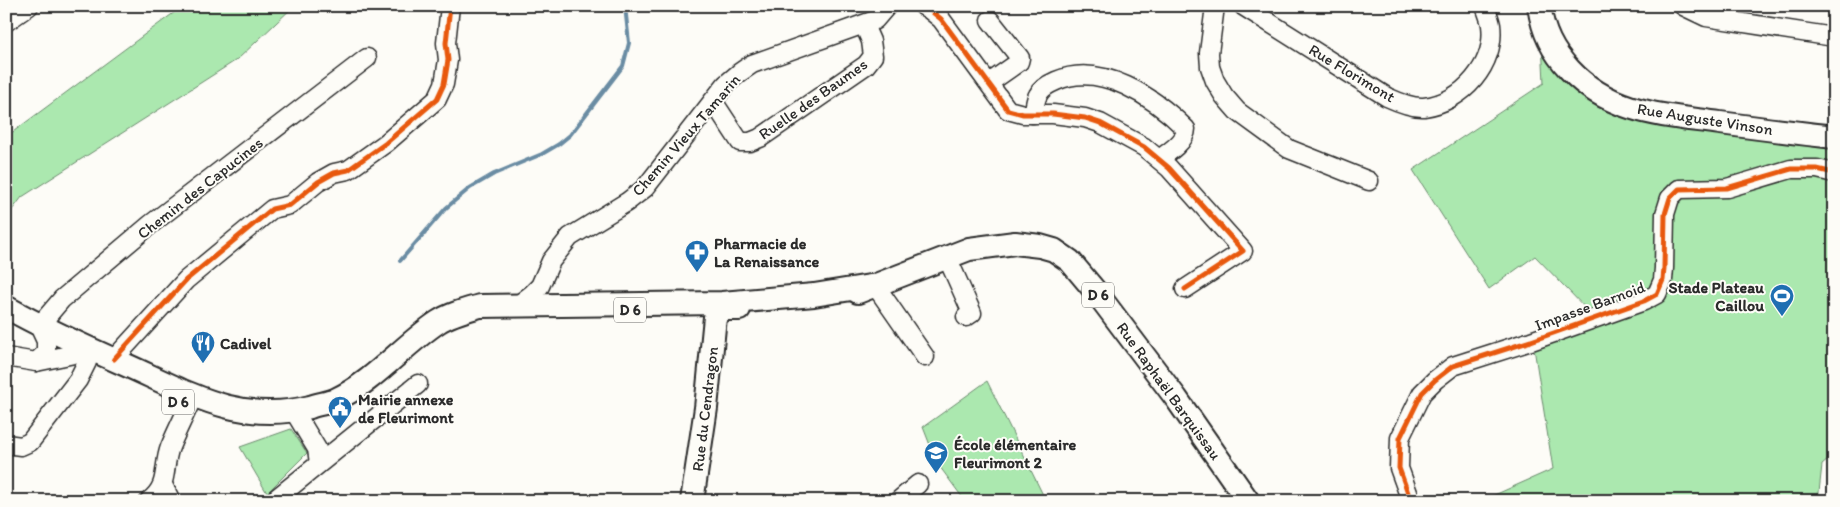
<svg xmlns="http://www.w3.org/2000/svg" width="1840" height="507" font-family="Itim,sans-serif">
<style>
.grass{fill:#abe8af;stroke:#6b8a6d}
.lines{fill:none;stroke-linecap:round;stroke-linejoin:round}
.stream{stroke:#6a8ca3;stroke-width:4}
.minor-casing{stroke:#2b2b2b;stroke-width:21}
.major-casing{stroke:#2b2b2b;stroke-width:26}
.minor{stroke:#fdfcf7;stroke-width:18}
.major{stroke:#fdfcf7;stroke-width:22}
.cycleway-casing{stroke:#fdfcf7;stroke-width:8}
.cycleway{stroke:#e8590c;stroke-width:5}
.labels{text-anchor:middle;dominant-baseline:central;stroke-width:4;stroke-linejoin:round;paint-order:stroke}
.shield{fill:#fdfcf7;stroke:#6a6a68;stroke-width:1}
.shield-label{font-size:15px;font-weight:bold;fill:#2b2b2b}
.street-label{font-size:16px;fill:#2b2b2b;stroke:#fdfcf7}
.poi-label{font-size:16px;font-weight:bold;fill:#2b2b2b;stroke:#fdfcf7;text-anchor:start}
</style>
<rect width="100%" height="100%" fill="#fdfcf7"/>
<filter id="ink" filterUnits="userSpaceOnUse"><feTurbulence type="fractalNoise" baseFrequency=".02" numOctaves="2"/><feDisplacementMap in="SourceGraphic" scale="10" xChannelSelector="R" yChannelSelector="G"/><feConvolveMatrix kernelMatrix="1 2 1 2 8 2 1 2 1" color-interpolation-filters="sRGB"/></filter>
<g filter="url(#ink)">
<g class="grass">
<polygon points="183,6 294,6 238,59 22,197 6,218 6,137"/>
<polygon points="1541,21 1597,93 1834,137 1834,455 1822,465 1818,501 1481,501 1553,469 1534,348 1595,318 1535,256 1489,289 1413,170 1544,83"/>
<polygon points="987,381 1046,501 965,501 937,463 923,427"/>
<polygon points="291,429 307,453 267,493 240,447"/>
</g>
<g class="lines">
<polyline class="stream" points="400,261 446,208 470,188 494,174 542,154 559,144 570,135 623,66 629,43 625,6"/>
<defs>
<g id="minor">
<polyline points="923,6 930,10 941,19 1008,110 1023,114 1053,114 1085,118 1100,123 1144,147 1169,168 1243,251 1185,289"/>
<polyline points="1215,6 1209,53 1210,67 1215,81 1224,96 1237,111 1289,149 1369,181"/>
<path d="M 1243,6 L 1387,97 C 1398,102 1412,108 1424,107 C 1463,102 1496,64 1491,25 C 1490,19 1487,12 1485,6"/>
<polyline points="1683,6 1706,17 1834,37"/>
<polyline points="6,22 29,6"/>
<polyline points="989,83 1019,62 1020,58 990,20"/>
<polyline points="713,101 740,142 750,142 760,138 866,65 873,56 871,41 864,25"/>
<path d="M 1033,114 C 1035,108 1035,100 1038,95 C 1041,88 1049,84 1056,81 C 1101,61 1155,98 1186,129 C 1186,141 1168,153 1159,159"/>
<polyline points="947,257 972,313 966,317"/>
<polyline points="875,285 925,357"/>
<polyline points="518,305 532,294 540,286 551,261 570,237 627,202 645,188 726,84 739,73 752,64 875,20 887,6"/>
<polyline points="6,357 36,362 74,354"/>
<polyline points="114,359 186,280 272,209 290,205 318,182 334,173 348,170 386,143 437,99 444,84 448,60 446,43 450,6"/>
<polyline points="36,362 46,353 46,341 39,326 62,299 151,224 367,58"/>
<polyline points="294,411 317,449 319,463"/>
<polyline points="6,444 21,446 30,442 78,380 87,362"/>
<polyline points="163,485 171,501"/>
<path d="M 149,501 C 170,485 162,468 170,447 C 177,430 186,413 193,396"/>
<polyline points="273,501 418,384"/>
<polyline points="898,501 918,484"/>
<polyline points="1411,501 1399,468 1400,438 1422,393 1435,380 1453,366 1531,341 1644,301 1657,294 1663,280 1664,268 1665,214 1670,198 1679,189 1727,188 1791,169 1817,169 1834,173"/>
</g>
<g id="major">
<path d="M 1539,6 C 1543,32 1552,51 1570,70 C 1611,114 1664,115 1720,123 C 1758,128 1796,133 1834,137"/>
<polyline points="858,292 969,249 1015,243 1040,246 1054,250 1070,261 1096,292 1176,398 1248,501"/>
<path d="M 6,307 C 45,329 85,347 126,365 C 187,392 239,425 310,407 C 318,404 328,403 335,400 C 375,381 402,346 438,322 C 450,314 466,310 480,306 L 722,303 L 814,295 L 870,286"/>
<polyline points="692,501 706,408 715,317 723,309 739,309"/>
</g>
</defs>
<use href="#minor" class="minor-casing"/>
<use href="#major" class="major-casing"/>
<use href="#minor" class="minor"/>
<use href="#major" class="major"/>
<defs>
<g id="cycleway">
<polyline points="923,6 930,10 941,19 1008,110 1023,114 1053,114 1085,118 1100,123 1144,147 1169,168 1243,251 1185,289"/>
<polyline points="114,359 186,280 272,209 290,205 318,182 334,173 348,170 386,143 437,99 444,84 448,60 446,43 450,6"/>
<polyline points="1411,501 1399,468 1400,438 1422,393 1435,380 1453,366 1531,341 1644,301 1657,294 1663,280 1664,268 1665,214 1670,198 1679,189 1727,188 1791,169 1817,169 1834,173"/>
</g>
</defs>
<use href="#cycleway" class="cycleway-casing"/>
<use href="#cycleway" class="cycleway"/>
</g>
</g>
<defs>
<symbol id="pharmacy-pin" viewBox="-11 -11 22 30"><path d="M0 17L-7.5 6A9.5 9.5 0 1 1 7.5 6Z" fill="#1f6fb2" stroke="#fdfcf7"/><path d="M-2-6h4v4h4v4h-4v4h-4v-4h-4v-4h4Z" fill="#fff"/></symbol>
<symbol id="stadium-pin" viewBox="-11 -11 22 30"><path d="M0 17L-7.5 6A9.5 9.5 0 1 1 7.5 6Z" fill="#1f6fb2" stroke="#fdfcf7"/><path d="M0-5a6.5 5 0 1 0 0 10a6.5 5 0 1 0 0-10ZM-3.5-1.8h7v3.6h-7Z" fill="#fff"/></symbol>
<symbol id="restaurant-pin" viewBox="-11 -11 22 30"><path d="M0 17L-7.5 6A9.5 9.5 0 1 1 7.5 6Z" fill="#1f6fb2" stroke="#fdfcf7"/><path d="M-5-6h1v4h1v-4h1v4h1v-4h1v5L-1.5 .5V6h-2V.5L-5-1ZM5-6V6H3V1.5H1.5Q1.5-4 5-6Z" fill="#fff"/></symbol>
<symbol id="civic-pin" viewBox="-11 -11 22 30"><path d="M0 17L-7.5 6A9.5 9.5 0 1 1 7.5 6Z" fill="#1f6fb2" stroke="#fdfcf7"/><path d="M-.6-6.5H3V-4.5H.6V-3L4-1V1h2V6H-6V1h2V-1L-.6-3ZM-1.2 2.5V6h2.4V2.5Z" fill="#fff"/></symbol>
<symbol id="school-pin" viewBox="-11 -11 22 30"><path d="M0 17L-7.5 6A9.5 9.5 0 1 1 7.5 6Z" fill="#1f6fb2" stroke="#fdfcf7"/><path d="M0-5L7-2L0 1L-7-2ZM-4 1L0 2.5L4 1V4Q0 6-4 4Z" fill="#fff"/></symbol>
</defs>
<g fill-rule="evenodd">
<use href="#pharmacy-pin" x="683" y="238" width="28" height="38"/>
<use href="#stadium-pin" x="1768" y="282" width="28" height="38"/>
<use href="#restaurant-pin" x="189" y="329" width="28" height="38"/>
<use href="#civic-pin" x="326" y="394" width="28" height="38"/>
<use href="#school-pin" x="922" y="439" width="28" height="38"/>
</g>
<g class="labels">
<g class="shield">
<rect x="1082" y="282.5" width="32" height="25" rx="4"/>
<rect x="614" y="297.5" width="32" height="25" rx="4"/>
<rect x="162" y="389.5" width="32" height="25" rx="4"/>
</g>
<g class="shield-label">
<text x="1098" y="295">D 6</text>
<text x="630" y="310">D 6</text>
<text x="178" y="402">D 6</text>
</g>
<g class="street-label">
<text transform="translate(1352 73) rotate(31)">Rue Florimont</text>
<text transform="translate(813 99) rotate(-35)">Ruelle des Baumes</text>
<text transform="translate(1705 119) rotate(9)">Rue Auguste Vinson</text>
<text transform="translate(686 135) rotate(-49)">Chemin Vieux Tamarin</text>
<text transform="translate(200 188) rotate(-38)">Chemin des Capucines</text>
<text transform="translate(1590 306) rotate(-20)">Impasse Barnoid</text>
<text transform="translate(1169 391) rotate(54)">Rue Raphaël Barquissau</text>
<text transform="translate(705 409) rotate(-83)">Rue du Cendragon</text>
</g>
<g class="poi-label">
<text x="714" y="243">Pharmacie de<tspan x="714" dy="18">La Renaissance</tspan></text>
<text x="1764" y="287" text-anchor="end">Stade Plateau<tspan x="1764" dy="18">Caillou</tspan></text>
<text x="220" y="343">Cadivel</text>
<text x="358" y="399">Mairie annexe<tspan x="358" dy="18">de Fleurimont</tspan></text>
<text x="954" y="444">École élémentaire<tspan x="954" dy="18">Fleurimont 2</tspan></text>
</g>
</g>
<rect width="1840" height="507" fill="none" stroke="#fdfcf7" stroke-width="25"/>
<rect x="12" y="12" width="1815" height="482" fill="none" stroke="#2b2b2b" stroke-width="2" filter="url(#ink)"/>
</svg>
